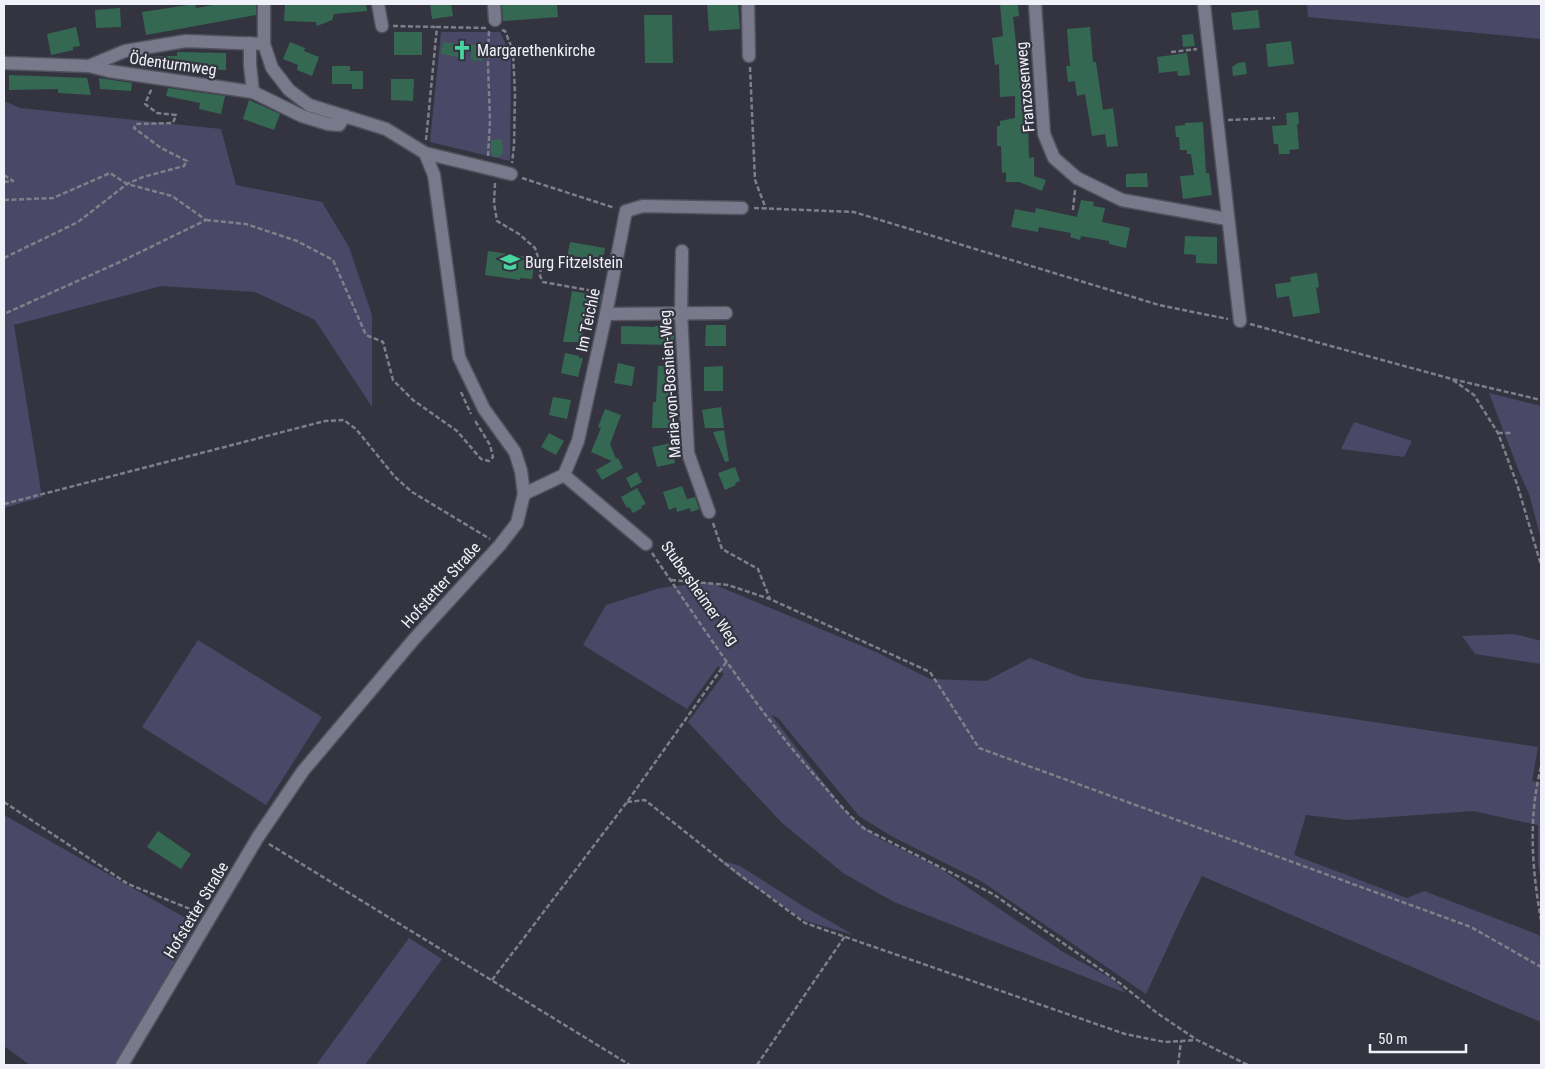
<svg xmlns="http://www.w3.org/2000/svg" width="1545" height="1069" font-family="'Roboto Condensed',sans-serif">
<style>
.green{fill:#4a4867}
.building{fill:#356852}
.lines{fill:none;stroke-linecap:round;stroke-linejoin:round}
.minor-casing{stroke:#52525e;stroke-width:15}
.path{stroke:#7f7f8a;stroke-width:2.5;stroke-dasharray:5 2.5;stroke-linecap:butt}
.minor{stroke:#79798c;stroke-width:12}
.labels{text-anchor:middle;dominant-baseline:central;stroke-width:4.5;stroke-linejoin:round;paint-order:stroke}
.poi-label{font-size:16px;fill:#f1f1f9;stroke:#343440;text-anchor:start}
.street-label{font-size:16px;fill:#f1f1f9;stroke:#343440}
</style>
<rect width="100%" height="100%" fill="#343440"/>
<g class="green">
<polygon points="1307,4 1541,4 1541,39 1308,17"/>
<polygon points="441,32 500,32 511,55 510,161 430,142"/>
<polygon points="4,101 20,108 221,129 236,185 322,202 349,247 372,315 372,407 315,320 255,292 161,286 14,325 42,497 4,508"/>
<polygon points="1489,393 1541,406 1541,539 1529,494 1520,474"/>
<polygon points="1354,422 1412,441 1404,457 1341,449"/>
<polygon points="708,582 876,652 930,679 986,681 1030,658 1084,678 1538,747 1532,781 1541,783 1541,880 1538,864 1538,825 1473,811 1348,820 1306,815 1294,855 1407,898 1424,891 1539,935 1541,941 1541,1022 1507,1008 1202,876 1184,912 1146,994 981,881 893,837 859,816 778,718 771,715 848,814 880,839 938,867 1063,952 1114,980 1126,993 894,902 843,873 781,822 688,722 724,674 718,666 687,709 583,645 606,605 660,588"/>
<polygon points="1514,634 1541,641 1541,664 1475,654 1462,636"/>
<polygon points="198,640 322,717 266,805 142,727"/>
<polygon points="4,815 196,924 137,1029 120,1065 30,1065 4,1046"/>
<polygon points="717,859 740,866 803,906 854,935 806,921 741,878"/>
<polygon points="409,938 442,959 365,1065 316,1065"/>
</g>
<g class="building">
<polygon points="195,4 196,8 220,4 256,4 256,15 146,35 142,12"/>
<polygon points="285,4 366,4 367,11 334,14 332,20 317,26 316,22 284,21"/>
<polygon points="430,4 451,4 453,16 432,19"/>
<polygon points="502,4 557,4 558,17 503,21"/>
<polygon points="707,4 738,4 740,29 709,31"/>
<polygon points="1000,4 1018,4 1019,16 1013,17 1019,70 1023,69 1025,111 1030,110 1031,123 1028,123 1029,158 1034,157 1034,176 1046,180 1042,191 1019,182 1006,182 1006,172 1002,173 1001,146 997,146 997,126 1000,126 1000,121 1015,118 1015,96 1000,97 999,64 995,65 992,38 1003,36"/>
<polygon points="120,8 121,27 96,28 95,10"/>
<polygon points="1258,10 1260,28 1233,30 1231,13"/>
<polygon points="644,15 672,15 673,63 645,63"/>
<polygon points="76,27 80,46 73,47 73,50 51,55 47,34"/>
<polygon points="1090,27 1093,62 1096,62 1103,110 1113,108 1118,146 1107,147 1105,134 1092,136 1085,94 1077,96 1075,81 1068,82 1066,66 1070,66 1067,29"/>
<rect x="394" y="32" width="28" height="23"/>
<polygon points="1193,34 1195,46 1183,47 1182,35"/>
<polygon points="1291,41 1294,64 1268,67 1266,44"/>
<polygon points="290,42 305,48 304,51 319,57 312,76 297,70 298,65 283,59"/>
<polygon points="443,42 457,44 459,57 441,54"/>
<polygon points="470,44 484,46 482,61 471,60"/>
<polygon points="177,52 226,53 226,70 145,68 145,56 177,56"/>
<polygon points="1187,53 1190,75 1178,76 1177,71 1159,73 1157,57"/>
<polygon points="1245,62 1247,74 1233,76 1232,67 1238,63"/>
<polygon points="332,66 350,66 350,71 363,71 363,89 352,89 352,84 332,84"/>
<polygon points="9,75 87,78 91,95 58,93 58,89 9,90"/>
<polygon points="99,78 132,83 131,91 100,89"/>
<polygon points="391,79 414,79 413,101 391,100"/>
<polygon points="168,88 225,96 221,114 199,109 200,103 166,96"/>
<polygon points="249,100 280,114 274,130 243,119"/>
<polygon points="1298,112 1299,124 1297,124 1299,149 1289,150 1290,154 1279,154 1278,144 1274,144 1272,126 1287,125 1286,113"/>
<polygon points="1203,122 1206,173 1209,173 1212,195 1183,199 1180,176 1194,175 1191,154 1187,154 1187,150 1180,150 1179,137 1176,137 1175,126 1185,125 1185,123"/>
<polygon points="502,139 503,153 499,157 494,157 491,153 491,140"/>
<polygon points="1147,173 1148,187 1126,187 1126,174"/>
<polygon points="1081,200 1094,202 1093,206 1105,208 1102,222 1130,228 1126,248 1109,244 1109,241 1081,236 1080,240 1070,237 1071,233 1039,227 1038,232 1011,227 1015,209 1035,213 1036,208 1077,217"/>
<polygon points="1185,236 1217,237 1217,264 1196,263 1196,255 1184,254"/>
<polygon points="570,242 605,248 601,270 566,264"/>
<polygon points="488,251 535,258 532,279 520,278 520,280 485,275"/>
<polygon points="1317,273 1319,287 1316,288 1320,313 1293,317 1289,296 1277,298 1275,284 1291,282 1290,277"/>
<polygon points="572,291 589,294 589,292 602,294 599,307 591,306 590,316 586,315 581,342 563,342"/>
<polygon points="706,325 726,325 726,346 705,346"/>
<polygon points="621,326 655,327 655,326 674,326 674,345 621,344"/>
<polygon points="565,353 579,356 579,358 583,358 578,377 561,373"/>
<polygon points="618,363 635,367 632,386 614,383"/>
<polygon points="658,366 674,366 672,428 652,428 653,402 656,402"/>
<polygon points="723,366 723,391 704,391 704,367"/>
<polygon points="553,397 571,400 567,419 549,415"/>
<polygon points="721,407 724,428 705,428 702,410"/>
<polygon points="605,409 621,415 610,444 616,459 618,458 623,468 602,480 596,470 612,461 591,452 601,428 598,427"/>
<polygon points="724,430 729,461 725,462 713,432"/>
<polygon points="549,433 564,441 556,455 541,447"/>
<polygon points="671,443 675,463 657,467 652,447"/>
<polygon points="735,467 740,481 735,483 736,485 725,490 718,473"/>
<polygon points="637,472 642,482 631,488 626,478"/>
<polygon points="682,486 690,507 687,499 695,497 699,509 691,512 690,508 677,512 676,507 669,510 663,492"/>
<polygon points="637,488 646,504 641,506 642,508 633,513 629,507 627,508 621,497"/>
<polygon points="158,831 191,854 181,869 147,847"/>
</g>
<g class="lines">
<defs>
<g id="minor">
<polyline points="378,4 382,26"/>
<polyline points="494,4 495,20"/>
<polyline points="748,4 749,56"/>
<polyline points="1035,4 1044,134 1054,158 1077,178 1122,200 1227,219"/>
<polyline points="1204,4 1240,321"/>
<polyline points="250,43 250,65 253,92"/>
<polyline points="4,63 89,66 109,71 253,92 302,116 328,124 339,125 345,116"/>
<polyline points="89,66 125,51 186,41 264,44"/>
<polyline points="425,153 511,174"/>
<polyline points="682,251 681,313 688,453 709,512"/>
<polyline points="606,314 726,313"/>
<polyline points="564,475 646,544"/>
<polyline points="524,494 564,475 578,441 606,314 626,211 643,206 742,208"/>
<polyline points="122,1065 258,837 303,771 415,638 500,545 517,523 524,494 521,471 515,452 484,409 459,357 434,175 425,153 386,129 309,105 289,90 272,68 264,44 264,4"/>
</g>
</defs>
<use href="#minor" class="minor-casing"/>
<g class="path">
<polyline points="393,26 437,27"/>
<polyline points="502,30 505,31 513,51 515,94 514,146 512,163"/>
<polyline points="1171,52 1197,49"/>
<polyline points="750,67 755,180 766,209"/>
<polyline points="1228,120 1275,118"/>
<polyline points="426,140 437,27 486,28"/>
<polyline points="488,156 490,121 488,64 489,29"/>
<polyline points="4,175 13,181 4,182"/>
<polyline points="522,178 615,208"/>
<polyline points="495,183 494,203 497,221 519,234 535,248 541,266 540,276 543,282 599,292"/>
<polyline points="4,200 53,198 110,173 127,184 172,196 206,220 122,261 4,314"/>
<polyline points="754,208 854,212 1159,305 1228,319"/>
<polyline points="1073,210 1075,190"/>
<polyline points="206,220 246,224 297,241 333,260 366,335 383,342 393,380 413,400 457,431 481,459 489,461 493,457 490,445 474,419"/>
<polyline points="4,258 78,222 127,184 143,177 184,166 187,161 161,148 134,128 136,124 173,123 176,115 157,113 145,104 152,88"/>
<polyline points="1250,324 1452,379 1541,400"/>
<polyline points="1453,380 1474,395 1498,433 1517,484 1541,565"/>
<polyline points="461,392 471,414"/>
<polyline points="1498,433 1511,433"/>
<polyline points="4,504 325,421 344,420 356,429 395,477 412,492 490,539"/>
<polyline points="713,523 722,549 758,569 770,599"/>
<path d="M 652,553 C 704,629 755,707 816,777 C 832,795 846,814 865,829 L 993,894 L 1117,981 L 1157,1013 L 1197,1040 L 1248,1065"/>
<polyline points="671,580 728,585 770,599 930,672 979,748 1471,927 1541,967"/>
<path d="M 1541,767 C 1528,818 1532,869 1541,920"/>
<polyline points="4,802 128,884 200,913"/>
<polyline points="627,802 645,800 736,872 805,923 1125,1034 1165,1042 1195,1040"/>
<polyline points="269,844 630,1065"/>
<polyline points="492,980 627,802 727,661"/>
<polyline points="757,1065 845,936"/>
<polyline points="1178,1065 1181,1041"/>
</g>
<use href="#minor" class="minor"/>
</g>
<defs>
<symbol id="church-bare" viewBox="-9 -9 18 18"><path d="M-1.2-6h2.4v3.5h3.3v2.4h-3.3V6h-2.4V-.1h-3.3v-2.4h3.3Z" fill="#47d49e" stroke="#343440" stroke-width="2.5" paint-order="stroke"/></symbol>
<symbol id="school-bare" viewBox="-9 -9 18 18"><path d="M0-5L7-2L0 1L-7-2ZM-4 1L0 2.5L4 1V4Q0 6-4 4Z" fill="#47d49e" stroke="#343440" stroke-width="2.5" paint-order="stroke"/></symbol>
</defs>
<g fill-rule="evenodd">
<use href="#church-bare" x="448" y="36" width="28" height="28"/>
<use href="#school-bare" x="496" y="248" width="28" height="28"/>
</g>
<g class="labels">
<g class="poi-label">
<text x="477" y="50">Margarethenkirche</text>
<text x="525" y="262">Burg Fitzelstein</text>
</g>
<g class="street-label">
<text transform="translate(173 64) rotate(8)">Ödenturmweg</text>
<text transform="translate(1025 87) rotate(-95)">Franzosenweg</text>
<text transform="translate(588 320) rotate(-78)">Im Teichle</text>
<text transform="translate(670 384) rotate(-94)">Maria-von-Bosnien-Weg</text>
<text transform="translate(441 585) rotate(-48)">Hofstetter Straße</text>
<text transform="translate(700 593) rotate(55)">Stubersheimer Weg</text>
<text transform="translate(196 910) rotate(-59)">Hofstetter Straße</text>
</g>
</g>
<rect width="1545" height="1069" fill="none" stroke="#f1f1f9" stroke-width="10"/>
<path d="M1370 1044v8h96v-8" fill="none" stroke="#f1f1f9" stroke-width="2.5"/>
<text x="1378" y="1044" font-size="15" fill="#f1f1f9" stroke="#343440" stroke-width="4" paint-order="stroke">50 m</text>
</svg>
